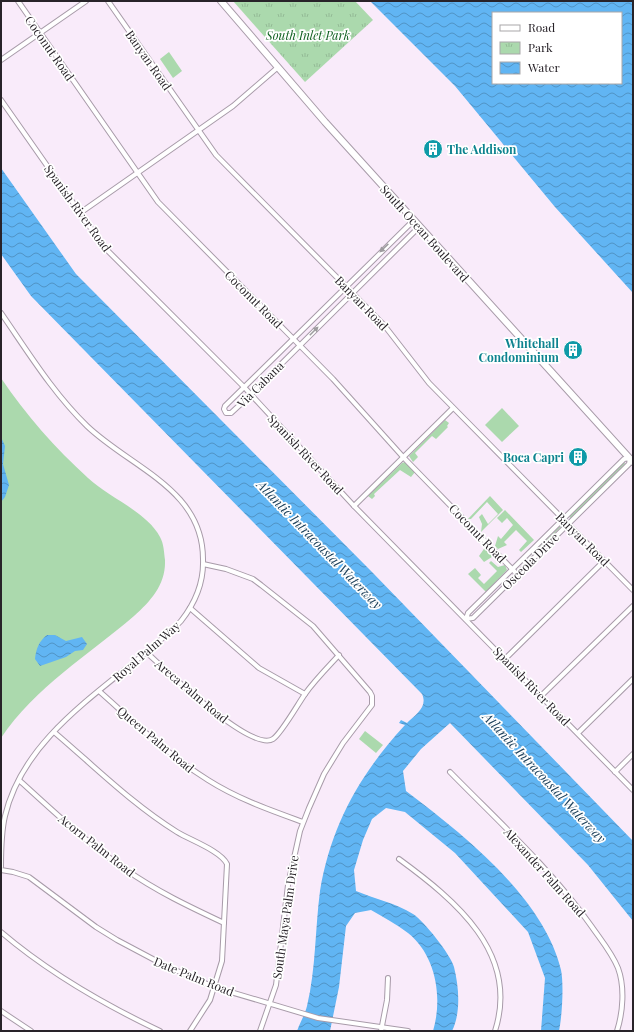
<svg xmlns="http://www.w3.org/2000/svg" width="634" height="1032" font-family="'Playfair Display',serif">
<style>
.grass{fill:#abd9ad}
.park{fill:url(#park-tufts)}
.water{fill:url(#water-waves);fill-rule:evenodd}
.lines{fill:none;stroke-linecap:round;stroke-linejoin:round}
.minor-casing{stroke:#a89ba9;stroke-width:6}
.secondary-casing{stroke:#a89ba9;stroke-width:8}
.minor{stroke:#fff;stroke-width:4}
.secondary{stroke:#fff;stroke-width:6}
.oneway{fill:#9e9c9f}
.labels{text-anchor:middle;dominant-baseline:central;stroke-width:3.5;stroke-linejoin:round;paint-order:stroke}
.park-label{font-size:12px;font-style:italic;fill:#106021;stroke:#fff}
.street-label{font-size:12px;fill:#282329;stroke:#fff}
.culture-label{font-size:12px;font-weight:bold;fill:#0d838f;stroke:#fff;text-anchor:end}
.water-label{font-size:13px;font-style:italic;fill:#20435d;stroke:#fff}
</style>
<defs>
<pattern id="park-tufts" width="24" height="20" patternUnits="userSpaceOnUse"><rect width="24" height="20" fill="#abd9ad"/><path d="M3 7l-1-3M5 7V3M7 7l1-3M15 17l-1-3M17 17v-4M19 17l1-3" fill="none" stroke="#93ba95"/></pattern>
<pattern id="water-waves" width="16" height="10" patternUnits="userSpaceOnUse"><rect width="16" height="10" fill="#61b5f3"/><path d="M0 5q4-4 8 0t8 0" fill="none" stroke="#5093c5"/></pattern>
</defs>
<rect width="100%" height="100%" fill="#f9ebfa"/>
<g class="grass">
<polygon points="169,52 182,71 173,78 160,59"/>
<path d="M 1,378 C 26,415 55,448 88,478 C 108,497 147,512 160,537 C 164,544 164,553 165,560 C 166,584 151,601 134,616 C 89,655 35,687 1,738 Z"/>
<polygon points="502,408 519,426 502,442 485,425"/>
<polygon points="445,420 449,423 447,426 448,427 436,439 432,436 415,453 418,457 413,462 409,456"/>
<polygon points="405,462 415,472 411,477 400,470 374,494 375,496 372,499 368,496 402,463"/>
<polygon points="624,462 625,464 571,518 569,517"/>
<polygon points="490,496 503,510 481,532 482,524 479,517 482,514 488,524 498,514 487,502 471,519 468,519"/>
<polygon points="505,510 534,540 521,552 519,550 527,541 516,530 504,542 507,545 498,549 495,546 498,536 501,539 513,525 507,518 502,523 497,518"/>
<polygon points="560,526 561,527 520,566"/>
<polygon points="486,546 495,555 484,562 479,556"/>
<polygon points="491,561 498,567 505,565 507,570 486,592 468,574 475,568 481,575 478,578 484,584 497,571 489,563"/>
<polygon points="365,731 383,745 376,753 359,739"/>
</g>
<polygon class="park" points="233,1 355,1 373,20 305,82"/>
<g class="water">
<path d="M 370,1 L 633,1 L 633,293 L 555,207 L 455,86 ZM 493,13 L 621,13 L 621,83 L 493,83 Z"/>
<path d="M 1,168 L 76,274 L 372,572 L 633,841 L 633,921 L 588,865 L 450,723 L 421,749 L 403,771 L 406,791 C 463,834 544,898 561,970 C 564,984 562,1017 559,1031 L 541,1031 L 545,978 L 528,932 L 455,853 L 405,812 L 386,808 L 372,819 L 363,840 L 354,870 L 356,891 C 375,899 396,903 413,914 C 424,921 451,955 454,967 C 459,987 461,1013 452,1031 L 433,1031 C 443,998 436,955 408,933 C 396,924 383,917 371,910 L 355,913 L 346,926 L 339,987 L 330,1031 L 297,1031 C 300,1023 305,1014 307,1006 C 316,968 315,929 320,891 C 331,825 360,774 405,725 L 399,723 L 401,720 L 407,723 C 416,714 428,707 422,694 L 31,296 L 1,254 Z"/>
<polygon points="1,437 5,446 3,464 9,485 5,497 1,502"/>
<path d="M 47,635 L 55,635 L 66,641 L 82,637 L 87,644 L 83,650 L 75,651 L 66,657 L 40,666 L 35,659 C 36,649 39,641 47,635 Z"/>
</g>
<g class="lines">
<defs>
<g id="minor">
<polyline points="18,1 158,202 333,379 404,458 517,574"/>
<polyline points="108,1 216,155 384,325 429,383 633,590"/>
<polyline points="1,60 86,1"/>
<polyline points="1,100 104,247 244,387 354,506 633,790"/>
<polyline points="80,213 233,106 277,68"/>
<polyline points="413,221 225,406 224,409 226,413 231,413 244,401 419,227"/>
<path d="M 1,313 C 28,352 53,393 87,426 C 131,468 203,489 203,559 C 204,583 196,602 181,621 C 122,681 26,727 5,816 C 1,833 1,850 1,867"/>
<polygon points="630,458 629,464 473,618 466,619 468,613 624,459"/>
<polyline points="354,506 453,408"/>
<polyline points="203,564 226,569 253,579 261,585 313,626 370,692 372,696 372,705 343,743 324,774 309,808 300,831 288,885 276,985 260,1031"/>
<polyline points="190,608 259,668 305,694"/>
<path d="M 146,652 C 164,668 251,753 273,739 C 281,734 298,704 305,694 C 315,680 327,668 339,655"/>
<polyline points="505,659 604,561"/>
<path d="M 99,691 C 134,722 168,755 208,780 C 238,799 270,810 303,822"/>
<polyline points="541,696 633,606"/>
<path d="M 54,732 C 94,766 132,804 177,832 C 190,840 221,851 227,864 L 222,961 L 210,1000 L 190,1031"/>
<polyline points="578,733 633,679"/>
<path d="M 450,772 C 499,822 552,870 592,927 C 601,940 612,953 618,968 C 625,987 623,1012 617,1031"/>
<polyline points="615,772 633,754"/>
<path d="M 19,780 C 53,811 87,843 125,869 C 156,891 190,907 224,923"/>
<path d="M 399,859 C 455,900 520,953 495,1031"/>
<polyline points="1,870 13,872 29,877 96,927 117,940 166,966 214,987 318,1018 408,1031"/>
<path d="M 1,932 C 49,973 103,1004 160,1031"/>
<polyline points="1,1011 31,1031"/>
<polyline points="381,1031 387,1000 388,978"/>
</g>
<polyline id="secondary" points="221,1 325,122 633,462"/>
</defs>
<use href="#minor" class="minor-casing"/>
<use href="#secondary" class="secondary-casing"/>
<use href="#minor" class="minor"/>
<use href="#secondary" class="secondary"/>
</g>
<defs><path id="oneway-solid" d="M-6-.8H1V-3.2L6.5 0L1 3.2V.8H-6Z"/></defs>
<g class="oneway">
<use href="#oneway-solid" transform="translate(384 248) rotate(136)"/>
<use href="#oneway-solid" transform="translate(314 331) rotate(-45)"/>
</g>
<defs>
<symbol id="building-disc" viewBox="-11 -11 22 22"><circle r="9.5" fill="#0f9aa8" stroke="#fff"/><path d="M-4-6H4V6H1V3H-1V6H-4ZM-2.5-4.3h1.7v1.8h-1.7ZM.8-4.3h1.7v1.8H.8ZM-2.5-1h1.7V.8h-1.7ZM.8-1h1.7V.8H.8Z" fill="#fff"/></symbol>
</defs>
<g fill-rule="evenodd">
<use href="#building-disc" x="422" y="138" width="22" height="22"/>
<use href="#building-disc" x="562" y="339" width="22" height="22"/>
<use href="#building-disc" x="567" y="446" width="22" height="22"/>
</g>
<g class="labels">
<g class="park-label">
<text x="308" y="35">South Inlet Park</text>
</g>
<g class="street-label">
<text transform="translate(50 48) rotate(55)">Coconut Road</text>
<text transform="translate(149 60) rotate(55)">Banyan Road</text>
<text transform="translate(78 208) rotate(54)">Spanish River Road</text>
<text transform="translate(425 233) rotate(48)">South Ocean Boulevard</text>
<text transform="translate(254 299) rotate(45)">Coconut Road</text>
<text transform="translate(362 303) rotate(46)">Banyan Road</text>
<text transform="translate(260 384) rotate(-45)">Via Cabana</text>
<text transform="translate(306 454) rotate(47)">Spanish River Road</text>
<text transform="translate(478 533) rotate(46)">Coconut Road</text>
<text transform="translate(583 539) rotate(45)">Banyan Road</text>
<text transform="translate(530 561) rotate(-45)">Osceola Drive</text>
<text transform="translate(146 651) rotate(-41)">Royal Palm Way</text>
<text transform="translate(532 686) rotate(46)">Spanish River Road</text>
<text transform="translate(192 691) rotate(40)">Areca Palm Road</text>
<text transform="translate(156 739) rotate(40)">Queen Palm Road</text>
<text transform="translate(97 845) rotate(38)">Acorn Palm Road</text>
<text transform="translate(545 872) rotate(48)">Alexander Palm Road</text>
<text transform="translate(285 917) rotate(-82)">South Maya Palm Drive</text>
<text transform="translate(194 976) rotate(22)">Date Palm Road</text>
</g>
<g class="culture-label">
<text x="447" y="149" text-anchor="start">The Addison</text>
<text x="559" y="343">Whitehall<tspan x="559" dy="14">Condominium</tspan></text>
<text x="564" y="457">Boca Capri</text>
</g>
<g class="water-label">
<text transform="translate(320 544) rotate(46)">Atlantic Intracoastal Waterway</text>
<text transform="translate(545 777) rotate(47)">Atlantic Intracoastal Waterway</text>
</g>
</g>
<rect width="634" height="1032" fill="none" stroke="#282329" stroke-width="4"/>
<rect x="492" y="12" width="130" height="72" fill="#ffffff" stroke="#a9a7a9"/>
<rect x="500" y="25" width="20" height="6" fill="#ffffff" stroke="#a9a7a9"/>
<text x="528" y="32" font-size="12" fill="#282329">Road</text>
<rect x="500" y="42" width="20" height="12" fill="url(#park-tufts)" stroke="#a9a7a9"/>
<text x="528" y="52" font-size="12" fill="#282329">Park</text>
<rect x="500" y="62" width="20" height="12" fill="url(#water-waves)" stroke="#a9a7a9"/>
<text x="528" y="72" font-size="12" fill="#282329">Water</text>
</svg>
